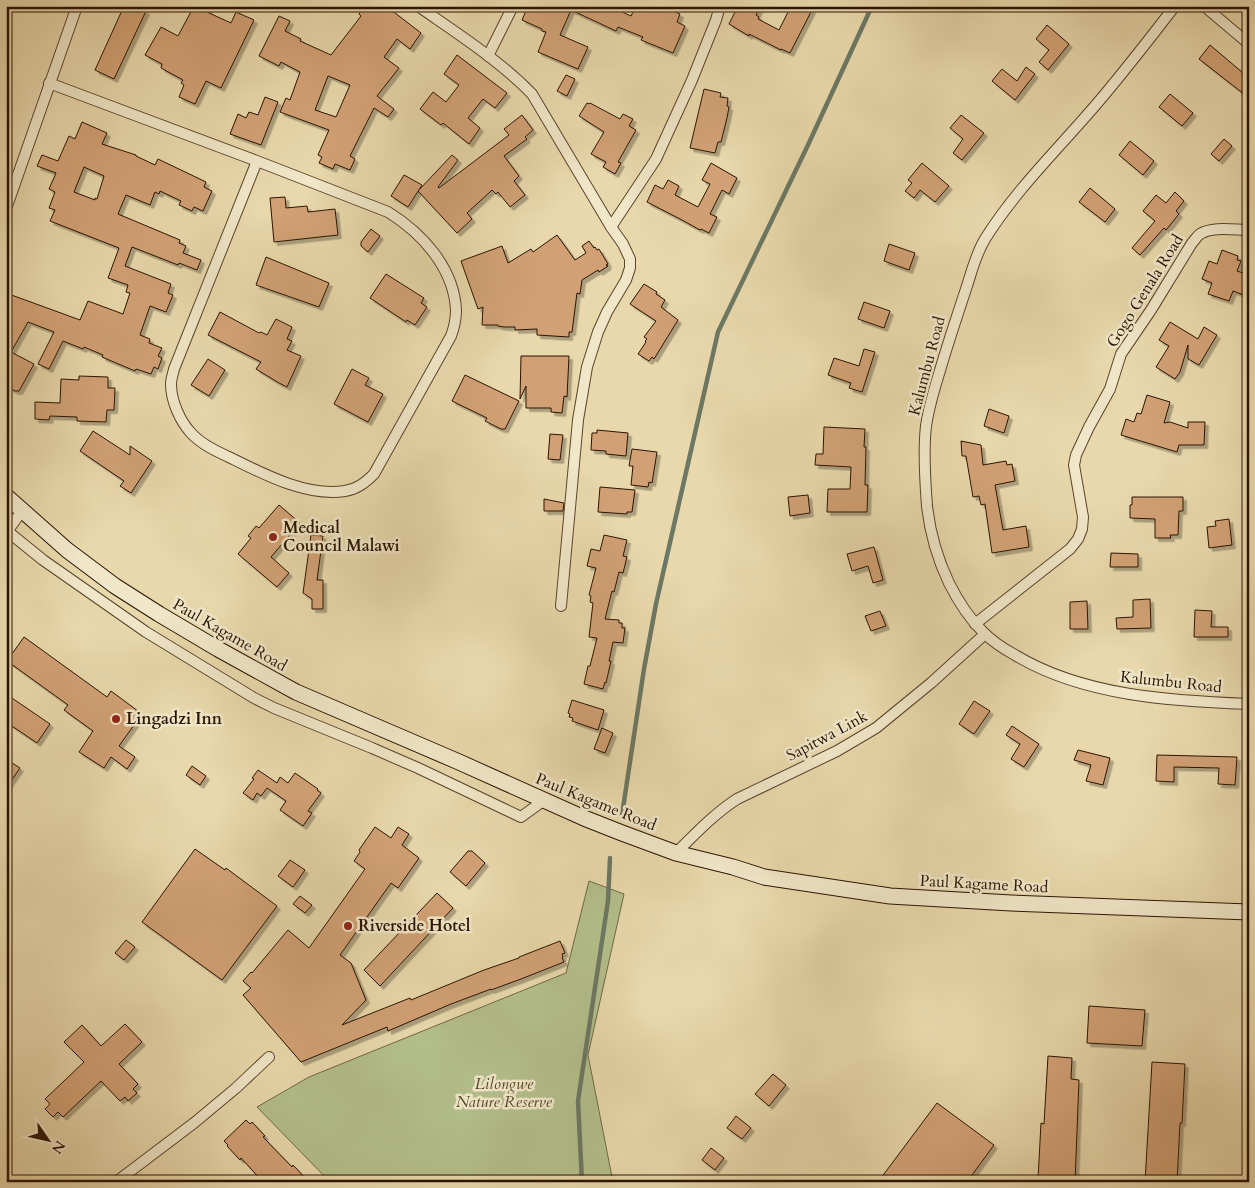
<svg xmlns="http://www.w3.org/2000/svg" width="1255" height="1188" font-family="Cardo,serif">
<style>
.green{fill:#b3bf8b;stroke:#6f6946}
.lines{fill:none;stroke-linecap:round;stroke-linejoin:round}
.stream{stroke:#6c7863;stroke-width:4.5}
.building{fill:#d1a175;stroke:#2b1301;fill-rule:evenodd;filter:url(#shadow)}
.street-casing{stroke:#5a442c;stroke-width:12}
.secondary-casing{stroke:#2b1301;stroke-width:17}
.street{stroke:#f0e6c8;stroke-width:10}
.secondary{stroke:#f0e6c8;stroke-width:15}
.poi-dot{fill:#8f2418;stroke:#f0e6c8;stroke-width:2}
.labels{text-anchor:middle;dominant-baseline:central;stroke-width:5;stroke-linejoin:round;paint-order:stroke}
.street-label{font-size:16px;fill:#2b1301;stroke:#f0e6c8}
.poi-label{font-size:16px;font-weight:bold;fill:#2b1301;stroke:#f0e6c8;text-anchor:start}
.park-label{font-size:16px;font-style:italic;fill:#54472a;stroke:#f0e6c8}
</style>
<defs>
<filter id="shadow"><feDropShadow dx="3.5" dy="3.5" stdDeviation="0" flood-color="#0004"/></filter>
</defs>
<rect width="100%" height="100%" fill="#e8d8ab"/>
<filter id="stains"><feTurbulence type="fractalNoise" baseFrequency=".004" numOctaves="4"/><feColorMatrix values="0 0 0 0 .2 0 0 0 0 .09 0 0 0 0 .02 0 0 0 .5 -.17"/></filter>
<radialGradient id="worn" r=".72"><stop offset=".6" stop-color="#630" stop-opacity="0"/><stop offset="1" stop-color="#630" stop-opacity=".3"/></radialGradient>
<polygon class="green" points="589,881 624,894 588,1055 613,1182 330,1182 257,1107 309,1077 566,973"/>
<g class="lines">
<g class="stream">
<polyline points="622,815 644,669 656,604 718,332 808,145 872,6"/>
<polyline points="582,1182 578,1101 608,901 610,858"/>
</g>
</g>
<g class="building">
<polygon points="124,6 135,6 146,11 114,79 95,70"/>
<polygon points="194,6 210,6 207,12 231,23 236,12 254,20 221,88 206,81 195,104 179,97 184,85 181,83 183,80 161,68 162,64 145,55 161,27 178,36"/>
<path d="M 364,6 L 386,6 L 421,33 L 410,49 L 397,39 L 384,57 L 399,68 L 377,96 L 394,109 L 388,117 L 374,108 L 350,156 L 355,159 L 350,170 L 335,164 L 333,169 L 319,163 L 322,157 L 318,155 L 329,130 L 280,112 L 286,98 L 290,100 L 300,72 L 281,62 L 279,66 L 259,56 L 279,16 L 290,21 L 285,31 L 301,39 L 300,41 L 331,55 L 361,16 L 359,14 ZM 328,76 L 350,85 L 336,117 L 315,110 Z"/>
<polygon points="528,6 609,6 631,16 636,6 662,6 680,14 677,22 685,26 673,53 641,40 643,37 618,27 616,31 571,10 560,35 588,47 578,69 538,52 546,32 542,31 542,29 522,20"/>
<polygon points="738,6 761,6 756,15 759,17 758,19 779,30 791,6 814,6 790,53 781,49 781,50 749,34 749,36 729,24"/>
<polygon points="1047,25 1069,44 1048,70 1039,62 1049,50 1036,39"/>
<polygon points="1210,45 1249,78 1249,98 1199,59"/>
<polygon points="457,55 507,93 495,108 483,99 468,118 480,128 469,144 443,123 441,125 420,109 433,92 446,102 459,85 444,74"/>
<polygon points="1026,67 1035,74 1015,100 992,81 1002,69 1017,81"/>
<polygon points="566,75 575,79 567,96 557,91"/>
<polygon points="704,89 721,93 720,97 728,98 727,106 729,107 727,118 721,142 718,142 715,153 690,148"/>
<polygon points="1170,94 1193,113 1182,126 1159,107"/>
<polygon points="265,97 278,102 261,145 230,134 238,114 246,118 249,112 258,115"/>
<polygon points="587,103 589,104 590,103 620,119 623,114 633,119 629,126 636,130 618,162 621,163 615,174 603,167 606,162 591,154 604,132 579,116"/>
<polygon points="522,115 533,130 525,137 527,139 504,156 519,176 514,181 525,195 510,207 498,192 496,194 492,190 467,213 472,219 457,233 418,191 452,155 458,160 438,187 439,188 505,138 509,135 504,129"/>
<polygon points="961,115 984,133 962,160 953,153 963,139 950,128"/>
<path d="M 82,122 L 107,133 L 102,144 L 136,155 L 136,156 L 155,165 L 158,159 L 206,182 L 204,187 L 212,191 L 203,211 L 194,207 L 192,211 L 179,205 L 181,201 L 160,191 L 159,194 L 155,192 L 150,205 L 126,195 L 118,214 L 180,240 L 179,243 L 186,246 L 183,253 L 201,260 L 197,270 L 179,263 L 178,265 L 132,247 L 125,266 L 171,284 L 168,293 L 173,295 L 166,312 L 150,306 L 140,335 L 150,339 L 149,343 L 162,348 L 158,356 L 162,358 L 158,369 L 154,367 L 151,374 L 136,369 L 135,371 L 102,357 L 103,355 L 84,347 L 83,349 L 63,341 L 49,369 L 38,364 L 54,332 L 28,322 L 11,352 L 34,364 L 19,391 L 15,391 L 6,386 L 6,293 L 80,320 L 88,301 L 123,314 L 130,293 L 126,292 L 128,285 L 108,278 L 119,248 L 50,221 L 55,210 L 49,208 L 55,192 L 49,189 L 56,173 L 37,166 L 42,155 L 58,161 L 69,136 L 75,139 ZM 84,167 L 104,176 L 97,199 L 95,198 L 95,200 L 74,192 Z"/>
<polygon points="1224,139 1232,146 1219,161 1211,154"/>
<polygon points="1130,141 1154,161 1143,175 1119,155"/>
<polygon points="711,163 737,178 729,194 722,190 710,214 717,217 709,233 701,229 700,230 682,220 647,202 655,185 663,189 668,180 679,186 675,195 698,207 710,184 702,180"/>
<polygon points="922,163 949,186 935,202 920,190 914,198 905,191 912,183 908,180"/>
<polygon points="404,175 422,185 408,207 391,196"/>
<polygon points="1090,188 1115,209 1105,222 1079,202"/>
<polygon points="1175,192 1184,201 1176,211 1179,214 1166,230 1164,228 1140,255 1132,248 1155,221 1143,211 1156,195 1166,203"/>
<polygon points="285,197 286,208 307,206 308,212 335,209 338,235 274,242 270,198"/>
<polygon points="371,229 380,236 368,252 361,246 361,242"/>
<polygon points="557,235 575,260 586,253 582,246 589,241 594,248 595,247 597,250 599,249 608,264 606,265 608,266 599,272 598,270 582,280 580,294 577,293 572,332 569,332 569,337 537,335 537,329 515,330 515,327 504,327 498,326 498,325 482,325 483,307 478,309 461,261 502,246 508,263 531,249 533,252"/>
<polygon points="889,244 915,253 909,270 884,261"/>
<polygon points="1222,250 1238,256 1237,260 1241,261 1237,271 1249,275 1249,297 1233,291 1229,301 1208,294 1212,283 1202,279 1209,261 1217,264"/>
<polygon points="266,257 329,283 319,307 256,285"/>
<polygon points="386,274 424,298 421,303 427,307 415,325 407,320 406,322 370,298"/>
<polygon points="644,284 657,292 656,294 665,300 661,307 678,320 654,359 652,357 649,361 638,354 646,342 645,341 647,339 644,337 656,321 630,304"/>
<polygon points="864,302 890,311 884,328 858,319"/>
<polygon points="220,312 259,333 261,332 267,335 276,319 292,327 287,339 292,341 287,350 301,356 287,387 279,383 256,369 261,362 208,335"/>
<polygon points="1170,322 1198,339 1204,327 1217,335 1199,365 1188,359 1188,345 1180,372 1175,379 1156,367 1169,346 1159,340"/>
<polygon points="864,349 875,352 862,392 849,388 851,383 828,375 834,358 859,366"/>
<polygon points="521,356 569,356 567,397 564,396 562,413 551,412 551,408 526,408 526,386 520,399"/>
<polygon points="208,359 225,370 209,396 191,385"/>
<polygon points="352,369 369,378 365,385 383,394 368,422 334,404"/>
<polygon points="465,375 519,401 505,429 501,429 485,421 487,418 452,401"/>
<polygon points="79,376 108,377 108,388 115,388 114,410 107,410 106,422 77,421 77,417 50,416 49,420 35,419 35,402 60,403 61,379 79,380"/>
<polygon points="1147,395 1170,402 1164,423 1170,422 1188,428 1188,422 1205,422 1204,445 1179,445 1177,452 1121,435 1126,419 1134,422 1137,413 1141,414"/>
<polygon points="989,409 1009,416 1004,433 984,426"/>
<polygon points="824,427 865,429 864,447 866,447 865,485 868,485 867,512 827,512 828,489 850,489 851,467 815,465 816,454 823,454"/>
<polygon points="597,430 628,433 626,456 606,454 606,451 591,450 592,433 597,433"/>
<polygon points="93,431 130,455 130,446 152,461 131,493 120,486 124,481 80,451"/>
<polygon points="550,434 563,435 560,460 548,459"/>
<polygon points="961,441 981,445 983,465 1006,461 1007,465 1012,464 1015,481 995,485 1003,530 1026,526 1029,547 992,553 985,504 981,505 979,496 973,497 966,456 962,456"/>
<polygon points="632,449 657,452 652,483 649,482 648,487 631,485 633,466 629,466"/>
<polygon points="600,487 635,490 632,512 627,512 627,514 598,512"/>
<polygon points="808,495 810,513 790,516 788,497"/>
<polygon points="1132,497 1183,497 1183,511 1179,511 1178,535 1170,535 1171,538 1155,538 1155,519 1130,518 1130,505 1132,505"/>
<polygon points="544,499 564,503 563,511 544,511"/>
<polygon points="279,505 300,523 271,557 289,573 277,587 238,554 251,538 248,536 256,526 259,528"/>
<polygon points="1229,519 1232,545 1209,548 1207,527 1216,526 1215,521"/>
<polygon points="311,535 323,536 317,580 323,580 323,609 312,609 312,599 303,593"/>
<polygon points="604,535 627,540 623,556 627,557 623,573 619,572 614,592 612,591 605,619 619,620 619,623 622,623 622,628 625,628 623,643 613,642 609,661 611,661 606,683 605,682 603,689 584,684 588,666 590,666 597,638 589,637 593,603 590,602 591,596 589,595 596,568 587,566 591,549 600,551"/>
<polygon points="874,547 883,580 873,583 868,566 852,571 847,554"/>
<polygon points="1111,553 1138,554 1138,567 1110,567"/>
<polygon points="1150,599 1151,628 1117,629 1116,618 1133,617 1133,600"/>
<polygon points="1087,601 1088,629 1070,629 1070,602"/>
<polygon points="1195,610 1212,611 1211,627 1228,627 1228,637 1194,637"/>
<polygon points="880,611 886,626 871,631 865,616"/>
<polygon points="24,637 107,697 111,691 142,714 119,746 135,757 127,769 111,757 104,768 79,752 93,731 64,710 68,705 7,661"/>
<polygon points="6,694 50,724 37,743 6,722"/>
<polygon points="572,700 604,710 598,730 572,721 573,718 569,717 570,714 568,713"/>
<polygon points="974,701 990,711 974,734 959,724"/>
<polygon points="1012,726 1039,744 1024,767 1011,759 1020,744 1006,735"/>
<polygon points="602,728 613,733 605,753 594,749"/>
<polygon points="1078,750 1110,758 1103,785 1086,781 1091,765 1074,760"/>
<polygon points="1157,755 1237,757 1235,785 1218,784 1219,768 1174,767 1174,782 1156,781"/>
<polygon points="6,759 20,768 6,788"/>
<polygon points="192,766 206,776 200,785 186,775"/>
<polygon points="258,770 277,783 280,777 288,783 295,773 318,789 317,790 321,793 308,811 312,813 303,826 280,810 286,801 267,788 261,796 257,793 253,800 243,793 254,779 252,778"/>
<polygon points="375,827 391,838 398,827 409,834 402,845 419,858 398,888 391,883 340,955 351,963 366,1000 342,1025 410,998 411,1000 484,970 519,958 519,957 560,941 565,953 562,954 563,957 562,958 564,962 521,979 491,990 491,989 451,1004 388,1031 387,1027 301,1062 243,995 251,988 243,981 251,972 252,973 288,930 309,948 365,869 354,861 360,852 359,850"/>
<polygon points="195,849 225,870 226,868 277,906 222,980 142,922"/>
<polygon points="468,851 472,851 485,863 466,886 450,872"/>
<polygon points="290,860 305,870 293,887 278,876"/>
<polygon points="437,893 453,908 380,986 364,970"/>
<polygon points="300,896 312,905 305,913 293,904"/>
<polygon points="126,940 135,947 124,960 115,953"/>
<polygon points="1089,1006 1145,1010 1142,1046 1087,1043"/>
<polygon points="125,1024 142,1042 119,1064 138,1084 133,1089 137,1093 128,1101 125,1097 120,1101 101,1081 63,1117 58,1112 53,1117 45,1109 50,1104 45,1099 84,1062 64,1042 82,1025 101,1046"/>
<polygon points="1048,1056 1072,1058 1071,1079 1079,1080 1075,1182 1038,1179 1041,1123 1044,1124"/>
<polygon points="1152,1062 1185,1064 1182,1123 1180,1123 1177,1182 1145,1182"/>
<polygon points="773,1074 786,1085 769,1106 755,1094"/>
<polygon points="937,1103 994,1145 967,1182 878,1182"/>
<polygon points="736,1116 751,1128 742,1139 727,1128"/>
<polygon points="246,1120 250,1124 252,1122 265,1136 263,1137 292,1167 293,1165 309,1182 263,1182 241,1158 240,1160 227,1146 228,1145 224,1141"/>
<polygon points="711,1148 724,1158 715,1170 702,1160"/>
</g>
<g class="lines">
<defs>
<g id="street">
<path d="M 418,6 C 458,34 499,60 532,94 L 611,227 L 623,244 L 630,259 L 630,268 L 626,280 L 607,312 L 598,332 L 587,367 L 578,420 L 561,606"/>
<path d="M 1175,6 C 1146,43 1118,80 1087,115 C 1052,155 1013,194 985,239 C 976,254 972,270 967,286 C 958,313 949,340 941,367 C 935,387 929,405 926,426 C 923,452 925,480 927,506 C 930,533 937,558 949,583 C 958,601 969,618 983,632 C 992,641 1004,649 1015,655 C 1083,696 1171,701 1249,704"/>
<polyline points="1204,6 1249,44"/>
<polyline points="488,56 513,6"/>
<path d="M 49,83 L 257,161 L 388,212 C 422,233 454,268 456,310 C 456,319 454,328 451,336 L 374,474 C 365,483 357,489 345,491 C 308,497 265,475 233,459 C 218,452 202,445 191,433 C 180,421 171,401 171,384 C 171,379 173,374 174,369 L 257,161"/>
<polyline points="6,209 77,6"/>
<polyline points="611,227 656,159 692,80 716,20 720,6"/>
<polyline points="6,530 43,560 146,632 254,698 274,708 372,748 418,768 521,817 543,801"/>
<polyline points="6,533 22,511"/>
<path d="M 975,624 L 1070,549 L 1078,539 L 1082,529 L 1083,517 L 1074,465 L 1076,455 L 1089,427 L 1110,389 L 1121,354 L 1151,310 L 1192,243 C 1195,240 1197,236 1200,234 C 1212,226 1235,230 1249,230"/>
<path d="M 676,853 C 696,833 714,814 737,799 L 837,751 L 876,728 L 931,683 L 985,634"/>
<polyline points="116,1182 194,1123 236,1088 269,1057"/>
</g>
<polyline id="secondary" points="6,496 67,550 115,586 159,614 218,649 296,692 459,762 584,818 622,833 676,853 733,867 764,877 890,896 1011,903 1249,912"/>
</defs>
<use href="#street" class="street-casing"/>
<use href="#secondary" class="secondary-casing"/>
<use href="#street" class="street"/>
<use href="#secondary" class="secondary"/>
</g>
<g class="poi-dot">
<circle cx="273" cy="537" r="5"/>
<circle cx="116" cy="719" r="5"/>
<circle cx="348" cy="926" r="5"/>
</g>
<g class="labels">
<g class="street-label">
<text transform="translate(1145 291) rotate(-58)">Gogo Genala Road</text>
<text transform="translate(927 366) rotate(-75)">Kalumbu Road</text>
<text transform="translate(230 635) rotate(30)">Paul Kagame Road</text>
<text transform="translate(1171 682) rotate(6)">Kalumbu Road</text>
<text transform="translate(827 736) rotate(-28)">Sapitwa Link</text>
<text transform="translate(596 802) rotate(22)">Paul Kagame Road</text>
<text transform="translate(984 884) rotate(3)">Paul Kagame Road</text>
</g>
<g class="poi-label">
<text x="283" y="528">Medical<tspan x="283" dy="18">Council Malawi</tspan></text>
<text x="126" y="719">Lingadzi Inn</text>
<text x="358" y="926">Riverside Hotel</text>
</g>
<g class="park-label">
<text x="504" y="1084">Lilongwe<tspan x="504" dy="18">Nature Reserve</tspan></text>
</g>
</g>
<rect width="1255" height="1188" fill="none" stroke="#e8d8ab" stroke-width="25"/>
<rect x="8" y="8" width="1240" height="1173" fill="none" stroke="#2b1301" stroke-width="2.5"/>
<rect x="12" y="12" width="1230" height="1163" fill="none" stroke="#2b1301"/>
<g transform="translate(48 1140) rotate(124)" stroke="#f0e6c8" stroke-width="4" paint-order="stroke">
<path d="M0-4L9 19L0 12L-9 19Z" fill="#2b1301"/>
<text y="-8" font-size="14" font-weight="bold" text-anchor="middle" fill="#2b1301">N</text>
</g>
<rect width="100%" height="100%" filter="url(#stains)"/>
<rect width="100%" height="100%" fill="url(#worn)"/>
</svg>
